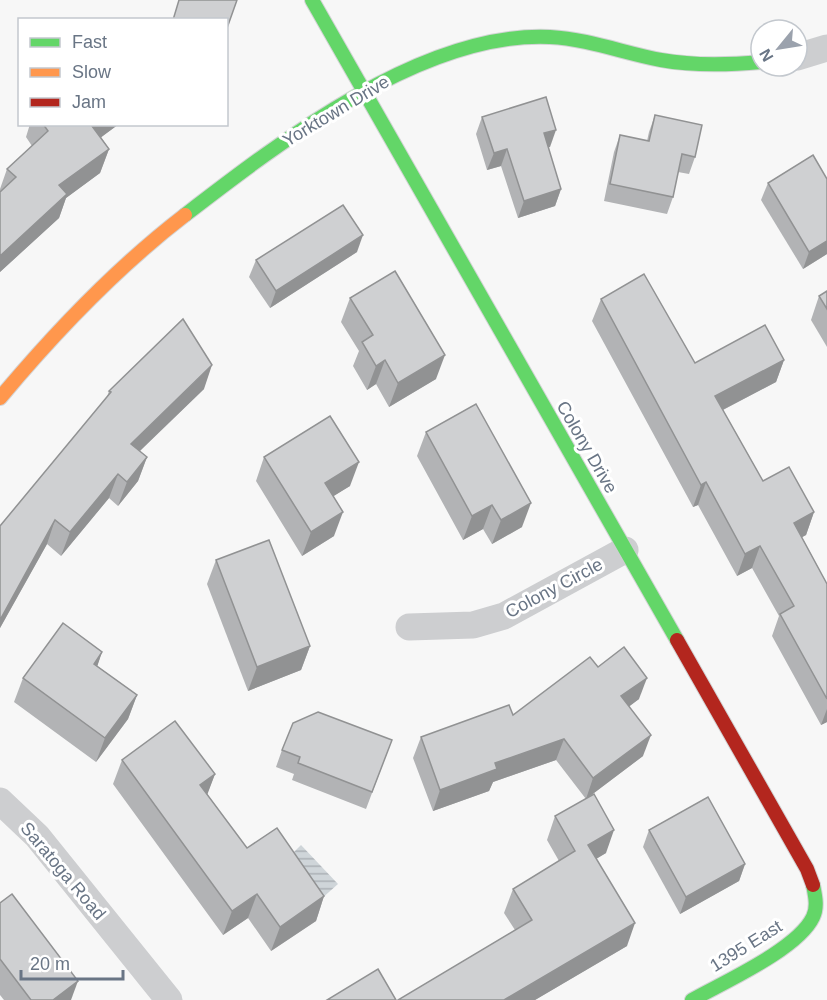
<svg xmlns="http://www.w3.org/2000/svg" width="827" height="1000" font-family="Arial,sans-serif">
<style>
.water{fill:url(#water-rules)}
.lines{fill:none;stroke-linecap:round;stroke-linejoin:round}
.fast-casing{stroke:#d3d4d5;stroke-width:16}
.slow-casing{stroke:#d3d4d5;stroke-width:16}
.jam-casing{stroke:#d3d4d5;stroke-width:16}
.street{stroke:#cdced0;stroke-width:27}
.fast{stroke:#63d668;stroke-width:14}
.slow{stroke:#ff974d;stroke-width:14}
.jam{stroke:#b3261e;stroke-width:14}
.wall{fill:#b2b3b5}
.shaded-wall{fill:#919293}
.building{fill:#cfd0d2;stroke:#919293;stroke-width:1.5}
.labels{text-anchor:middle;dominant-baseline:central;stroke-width:6;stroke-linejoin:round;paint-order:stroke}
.street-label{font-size:18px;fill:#697585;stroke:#fff}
</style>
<defs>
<pattern id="water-rules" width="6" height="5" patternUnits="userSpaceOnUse" patternTransform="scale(1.5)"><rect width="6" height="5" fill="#cfd5d9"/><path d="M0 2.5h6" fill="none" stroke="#acb1b6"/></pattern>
</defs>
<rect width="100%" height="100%" fill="#f7f7f7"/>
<polygon class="water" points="301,845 338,884 320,900 284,862"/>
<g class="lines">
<defs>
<g id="fast">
<polyline points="312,0 677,640"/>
<path d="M 185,215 C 281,141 424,31 550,37 C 588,39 624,53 661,60 C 694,66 728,65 761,62"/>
<path d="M 692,1000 C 724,982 798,949 813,917 C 818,907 815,895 813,885"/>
</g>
<path id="slow" d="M 0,398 C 56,331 116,268 185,215"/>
<polyline id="jam" points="677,640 807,869 813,885"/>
</defs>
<use href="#fast" class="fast-casing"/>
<use href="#slow" class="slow-casing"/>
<use href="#jam" class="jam-casing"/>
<g class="street">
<polyline points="797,57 827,48"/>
<polyline points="409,627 473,625 504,616 625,550"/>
<polyline points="0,801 37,836 169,1000"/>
</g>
<use href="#fast" class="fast"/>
<use href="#slow" class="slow"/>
<use href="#jam" class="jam"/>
</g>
<g class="wall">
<polygon points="655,115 695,157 689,174 678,172 673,197 667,214 604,201 614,152 620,135 647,141 649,132"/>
<polygon points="482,117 550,147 548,147 561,189 555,206 518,218 501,166 487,170 476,134"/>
<polygon points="30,124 119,124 101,137 109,149 100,173 66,198 59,218 0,272 0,189 7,169 32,146 26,137"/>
<polygon points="768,183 827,254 803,269 761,200"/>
<polygon points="357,252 270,308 249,277 256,260"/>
<polygon points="827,291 827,347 811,320 819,296"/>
<polygon points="350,298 436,379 389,407 376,384 367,390 353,366 359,351 341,322"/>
<polygon points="601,299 695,363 784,360 776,382 723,410 763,481 814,512 806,535 802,537 827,584 827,722 821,725 772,636 779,616 752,568 737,576 698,505 693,507 592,321"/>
<polygon points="204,389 140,451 147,457 138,481 118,506 109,498 61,556 47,544 0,628 0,526 107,397 109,391"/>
<polygon points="426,432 522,527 492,544 483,529 463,540 417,456"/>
<polygon points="264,457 350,486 333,496 334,536 302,556 256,481"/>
<polygon points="216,560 310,646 301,670 248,691 207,584"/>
<polygon points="102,652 97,666 137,695 128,719 96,762 14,702 23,678"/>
<polygon points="598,667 639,699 629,706 643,756 586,799 556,760 493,782 489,791 433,811 413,758 421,737 513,715"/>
<polygon points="392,740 366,809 292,780 294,774 276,767 282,750"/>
<polygon points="122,760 215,774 207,794 247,848 324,896 316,921 271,951 248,918 223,935 113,784"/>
<polygon points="555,816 606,853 596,859 627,946 535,1000 398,1000 515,930 504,913 513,889 559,861 547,840"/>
<polygon points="649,830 745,864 739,881 680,914 643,847"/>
<polygon points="0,903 71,1000 4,1000 0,995"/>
</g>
<g class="shaded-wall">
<polygon points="94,124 119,124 84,150 92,126"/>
<polygon points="556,130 550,147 537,150 544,133"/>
<polygon points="109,149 100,173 66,198 59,218 0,272 0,256 59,185"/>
<polygon points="507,149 501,166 487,170 494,153"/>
<polygon points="561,189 555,206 518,218 524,201"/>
<polygon points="363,235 357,252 270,308 276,291"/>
<polygon points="827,241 827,254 803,269 809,252"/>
<polygon points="445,355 436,379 389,407 398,383"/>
<polygon points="385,360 376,384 367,390 376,366"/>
<polygon points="784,360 776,382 707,418 715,396"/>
<polygon points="212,365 204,389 122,468 131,444"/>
<polygon points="147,457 138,481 118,506 127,482"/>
<polygon points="359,462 350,486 316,507 325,483"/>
<polygon points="118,474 109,498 61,556 70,532"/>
<polygon points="706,482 698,505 693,507 701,485"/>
<polygon points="531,503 522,527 492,544 501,520"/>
<polygon points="492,505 483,529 463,540 472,516"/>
<polygon points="343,512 334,536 302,556 311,532"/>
<polygon points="814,512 806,535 786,546 794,523"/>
<polygon points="55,520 47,544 0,628 0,620"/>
<polygon points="760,546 752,568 737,576 745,554"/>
<polygon points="310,646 301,670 248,691 257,667"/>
<polygon points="102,652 94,676 94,664"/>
<polygon points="647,678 639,699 614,718 621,696"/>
<polygon points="137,695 128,719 96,762 105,738"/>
<polygon points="827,709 827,722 821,725"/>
<polygon points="651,735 643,756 586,799 593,778"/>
<polygon points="564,739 556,760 493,782 489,791 433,811 440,790 495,763"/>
<polygon points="215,774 206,798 200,785"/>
<polygon points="614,830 606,853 579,869 588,845"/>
<polygon points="745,864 739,881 680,914 686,897"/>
<polygon points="257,894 248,918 223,935 232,911"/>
<polygon points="324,896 316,921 271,951 280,927"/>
<polygon points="635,923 627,946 535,1000 504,1000"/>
<polygon points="78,981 71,1000 53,1000"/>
</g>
<g class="building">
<polygon points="179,0 237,0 226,31 226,20 173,20"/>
<polygon points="546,97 556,130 544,133 561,189 524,201 507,149 494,153 482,117"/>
<polygon points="655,115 702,125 695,157 682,154 673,197 610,184 620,135 649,141"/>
<polygon points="43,124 94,124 92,126 109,149 59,185 67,194 0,256 0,192 16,177 7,169 48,131"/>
<polygon points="813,155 827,179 827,241 809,252 768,183"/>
<polygon points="343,205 363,235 276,291 256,260"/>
<polygon points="395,271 445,355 398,383 385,360 376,366 362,342 373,335 350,298"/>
<polygon points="644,274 695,363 765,325 784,360 715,396 763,481 789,467 814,512 794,523 827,584 827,699 780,614 794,606 760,546 745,554 706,482 701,485 601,299"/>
<polygon points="827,291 827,309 819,296"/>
<polygon points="183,319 212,365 131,444 147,457 127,482 118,474 70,532 55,520 0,620 0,526 111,392 109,391"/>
<polygon points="476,404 531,503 501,520 492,505 472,516 426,432"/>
<polygon points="330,416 359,462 325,483 343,512 311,532 264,457"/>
<polygon points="269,540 310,646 257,667 216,560"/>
<polygon points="63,623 102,652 94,664 137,695 105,738 23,678"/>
<polygon points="624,647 647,678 621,696 651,735 593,778 564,739 495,763 497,769 440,790 421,737 509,705 513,715 590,657 598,667"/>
<polygon points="318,712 392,740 372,792 298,763 300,757 282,750 293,723"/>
<polygon points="175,721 215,774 200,785 247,848 277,828 324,896 280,927 257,894 232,911 122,760"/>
<polygon points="594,794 614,830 588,845 635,923 504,1000 398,1000 532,920 513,889 575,851 555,816"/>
<polygon points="708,797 745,864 686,897 649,830"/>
<polygon points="12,894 78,981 53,1000 31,1000 0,959 0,903"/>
<polygon points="378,969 396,1000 327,1000"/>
</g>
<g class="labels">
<g class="street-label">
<text transform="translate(336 111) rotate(-31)">Yorktown Drive</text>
<text transform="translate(587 447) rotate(60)">Colony Drive</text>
<text transform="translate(554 588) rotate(-28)">Colony Circle</text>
<text transform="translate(63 871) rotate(50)">Saratoga Road</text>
<text transform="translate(746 946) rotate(-32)">1395 East</text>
</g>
</g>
<rect x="18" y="18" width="210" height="108" fill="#ffffff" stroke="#c3c8ce" stroke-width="1.5"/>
<rect x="30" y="38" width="30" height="9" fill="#63d668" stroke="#c3c8ce" stroke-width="1.5"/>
<text x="72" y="48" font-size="18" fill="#697585">Fast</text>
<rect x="30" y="68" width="30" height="9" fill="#ff974d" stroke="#c3c8ce" stroke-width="1.5"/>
<text x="72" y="78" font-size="18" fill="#697585">Slow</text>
<rect x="30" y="98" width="30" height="9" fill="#b3261e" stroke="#c3c8ce" stroke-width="1.5"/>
<text x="72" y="108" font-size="18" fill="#697585">Jam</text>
<g transform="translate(779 48) rotate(240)"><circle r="28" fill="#ffffff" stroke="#c3c8ce" stroke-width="1.5"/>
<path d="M0-4.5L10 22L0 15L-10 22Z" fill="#9ba2ad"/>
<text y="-9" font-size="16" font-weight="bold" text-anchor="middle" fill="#697585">N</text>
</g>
<path d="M21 970v9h102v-9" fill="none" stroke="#697585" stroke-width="3"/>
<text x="30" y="970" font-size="18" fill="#697585" stroke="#ffffff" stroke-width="4.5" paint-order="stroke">20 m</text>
</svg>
